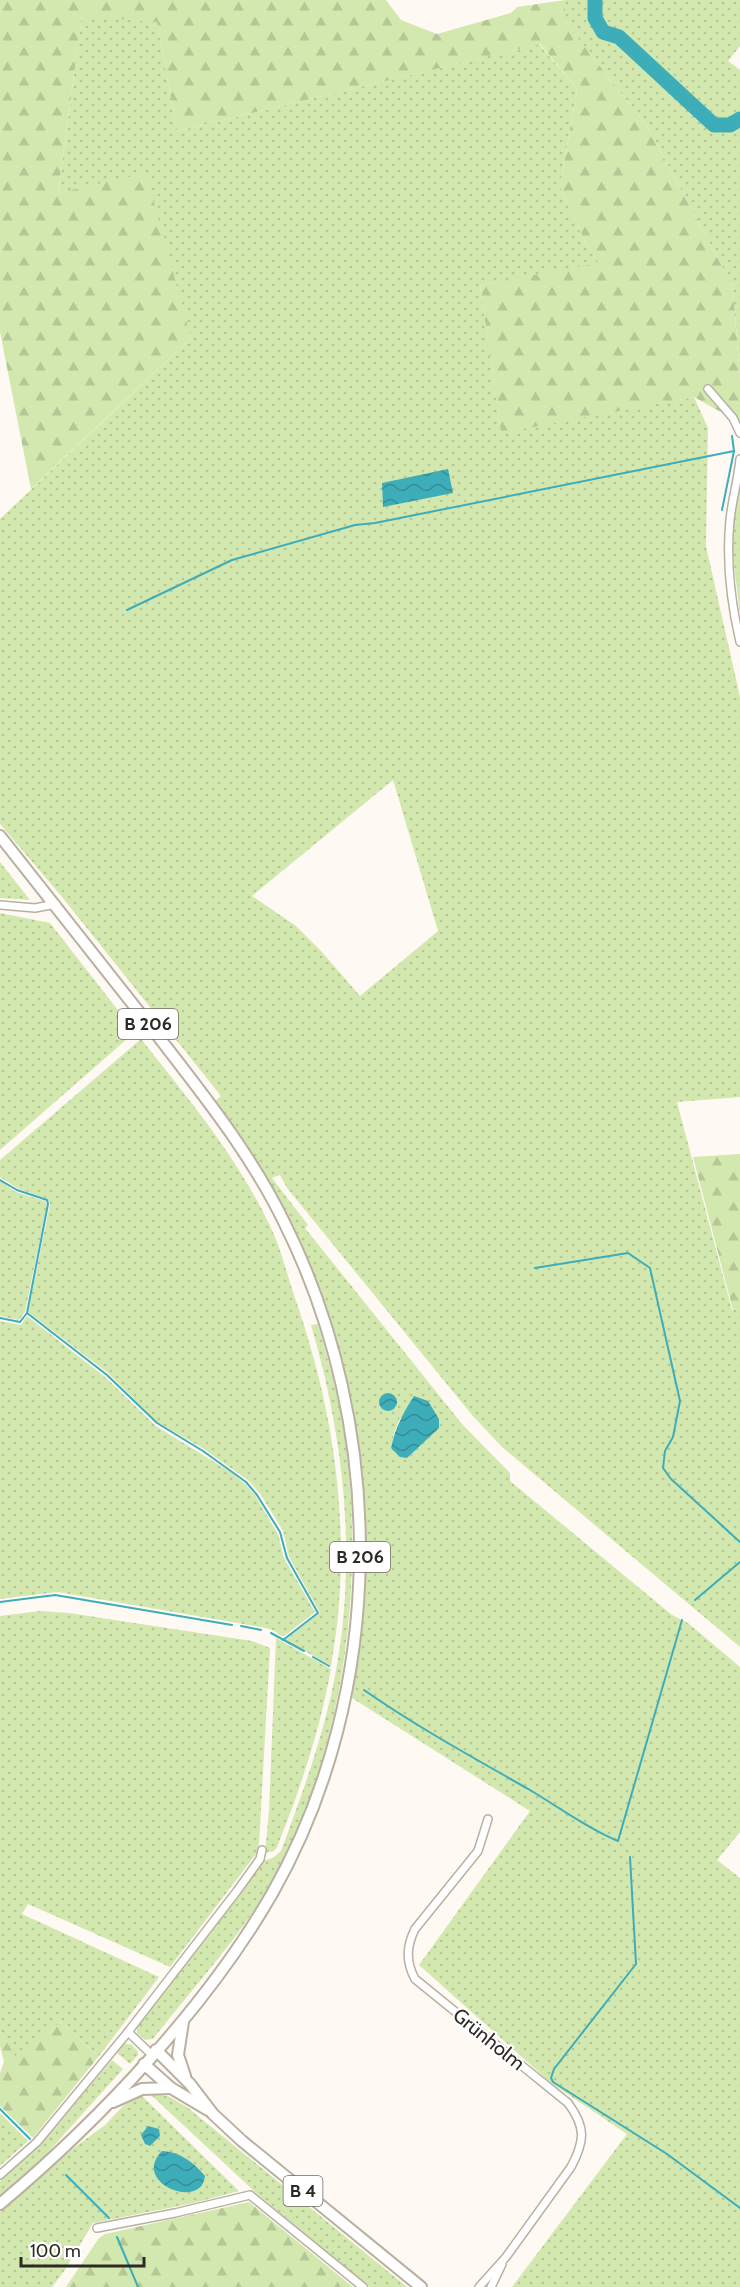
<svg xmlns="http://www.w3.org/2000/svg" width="740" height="2287" font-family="Cabin,sans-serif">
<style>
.grass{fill:url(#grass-dots);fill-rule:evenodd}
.forest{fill:url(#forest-firs)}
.water{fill:url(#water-waves)}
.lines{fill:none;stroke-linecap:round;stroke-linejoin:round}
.stream{stroke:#3dadba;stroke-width:2}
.river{stroke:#3dadba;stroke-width:15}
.street-casing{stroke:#b9b0a1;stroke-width:10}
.primary-casing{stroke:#b9b0a1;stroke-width:14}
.street{stroke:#fff;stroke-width:7}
.primary{stroke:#fff;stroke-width:10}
.labels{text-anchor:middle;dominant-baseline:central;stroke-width:4.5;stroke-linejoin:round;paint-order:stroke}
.shield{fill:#fff;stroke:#6c6a66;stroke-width:1.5}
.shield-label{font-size:18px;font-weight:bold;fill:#2d2a24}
.street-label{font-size:20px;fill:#2d2a24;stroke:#fff}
</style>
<defs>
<pattern id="grass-dots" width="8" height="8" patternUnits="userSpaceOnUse" patternTransform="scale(1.5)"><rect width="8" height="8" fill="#d3e8ae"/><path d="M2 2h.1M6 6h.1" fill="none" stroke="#b5c796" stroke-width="1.8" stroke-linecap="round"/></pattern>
<pattern id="forest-firs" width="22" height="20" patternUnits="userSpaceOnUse" patternTransform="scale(1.5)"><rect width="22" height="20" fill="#d3e8ae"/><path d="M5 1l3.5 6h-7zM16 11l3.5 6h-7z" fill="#b5c796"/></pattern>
<pattern id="water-waves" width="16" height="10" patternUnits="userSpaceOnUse" patternTransform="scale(1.5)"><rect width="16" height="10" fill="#3dadba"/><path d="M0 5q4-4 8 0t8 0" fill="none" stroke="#348d97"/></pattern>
</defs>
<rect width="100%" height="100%" fill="#fefaf3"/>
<g class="grass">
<polygon points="565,0 740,0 740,46 728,61 740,70 740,380 733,287 647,126 565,22"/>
<path d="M 82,15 L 157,22 L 177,131 L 539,44 L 577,89 L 560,187 L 588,248 L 600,264 L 480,285 L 501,432 L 694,397 L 708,428 L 706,546 L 740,697 L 740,1097 L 677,1102 L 732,1310 L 740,1309 L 740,1647 L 502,1447 L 472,1415 L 287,1188 L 280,1175 L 272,1178 L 308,1225 L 305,1228 L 462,1424 L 510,1473 L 510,1481 L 672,1615 L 688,1623 L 740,1667 L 740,1832 L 717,1860 L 740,1878 L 740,2287 L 512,2287 L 627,2134 L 551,2083 L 419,1965 L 530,1811 L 352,1698 C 362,1634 369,1569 365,1504 C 357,1359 303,1216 215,1101 L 221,1096 L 62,897 L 0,824 L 0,519 L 191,338 L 58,194 ZM 393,780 L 438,931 L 360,996 L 322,952 L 296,926 L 252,896 ZM 400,1418 L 439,1427 L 407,1458 L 391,1448 L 394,1433 Z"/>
<polygon points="740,488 740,615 732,548 734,518"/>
<polygon points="0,862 30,900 0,898"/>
<polygon points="0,913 50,923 135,1032 0,1150"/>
<path d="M 141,1039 C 188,1098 238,1158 270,1226 C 281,1248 286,1272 294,1295 C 329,1395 347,1497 339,1603 C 338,1624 334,1645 331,1666 L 285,1640 L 320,1613 L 289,1557 L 283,1531 L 261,1495 L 249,1481 L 204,1449 L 157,1422 L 108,1373 L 28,1312 L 50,1204 L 47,1199 L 17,1188 L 0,1177 L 0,1160 Z"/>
<polygon points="0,1181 16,1192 45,1201 47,1205 25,1312 19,1320 0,1316"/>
<polygon points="27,1316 105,1377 156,1426 232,1473 245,1484 255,1495 278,1534 284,1558 315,1612 283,1637 273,1630 261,1627 58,1592 0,1599 0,1321 21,1325"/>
<path d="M 318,1324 C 328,1359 338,1395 344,1430 C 366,1577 345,1758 268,1888 C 237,1941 191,1990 153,2039 L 145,2040 L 137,2033 L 137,2027 L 141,2019 L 261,1861 L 273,1858 L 281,1851 C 300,1800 319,1748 331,1695 C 359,1572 346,1444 311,1325 Z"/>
<polygon points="40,1611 69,1613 252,1641 270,1648 259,1844 256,1854 170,1967 28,1904 22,1914 159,1977 99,2056 60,2022 17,2060 0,2031 0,1616"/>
<path d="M 276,1638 L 331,1669 C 320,1730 300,1790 277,1847 L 274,1851 L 265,1853 L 269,1811 Z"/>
<polygon points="124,2043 132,2045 138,2052 138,2055 130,2064 117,2053"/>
<polygon points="112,2060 123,2069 42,2159 0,2197 0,2181 41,2144"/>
<polygon points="150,2094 168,2096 187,2107 407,2287 369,2287 255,2192"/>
<polygon points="141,2095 239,2191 194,2203 93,2223 65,2270 52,2287 0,2287 0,2212 75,2147 105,2125 123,2106"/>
<polygon points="0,2113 28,2141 0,2166"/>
</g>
<g class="forest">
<polygon points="0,0 386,0 401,20 437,34 511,13 517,7 565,0 565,22 647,126 733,287 740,380 740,423 694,397 501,433 480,285 599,263 588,248 560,187 577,89 540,44 177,131 157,22 82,16 58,193 146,173 191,338 31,489 0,332"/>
<polygon points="740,1154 740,1309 733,1310 693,1157"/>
<polygon points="60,2022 99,2056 33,2138 0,2106 0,2073 4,2062 0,2046 0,2031 17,2059"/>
<polygon points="249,2202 353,2287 66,2287 99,2238 105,2234"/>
</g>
<g class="water">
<polygon points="448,469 453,493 383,507 382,483"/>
<circle cx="388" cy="1402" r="9"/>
<path d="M 414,1396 L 428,1401 L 439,1419 L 439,1428 L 407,1458 L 400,1457 L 391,1448 C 395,1428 403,1413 414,1396 Z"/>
<polygon points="148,2126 159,2129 160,2136 150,2146 145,2144 141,2135"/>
<path d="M 162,2151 C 181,2152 193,2162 205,2176 C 202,2211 130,2183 162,2151 Z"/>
</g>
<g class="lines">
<g class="stream">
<polyline points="722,510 734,451 732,436"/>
<polyline points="127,610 232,560 355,525 375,523 734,451"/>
<polyline points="0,1180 17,1190 47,1200 48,1204 27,1313 107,1375 157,1423 203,1451 246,1482 257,1495 280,1532 287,1558 318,1613 283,1640"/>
<polyline points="535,1268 628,1253 650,1268 680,1401 673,1437 665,1451 663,1468 671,1479 740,1542"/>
<polyline points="0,1318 20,1322 27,1313"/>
<polyline points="695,1600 740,1562"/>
<polyline points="0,1602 55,1595 232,1625"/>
<polyline points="241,1626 261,1630"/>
<polyline points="271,1633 304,1651"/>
<polyline points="313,1657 329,1666"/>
<path d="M 364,1690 C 417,1727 474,1758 530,1790 C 560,1808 587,1828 618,1841 L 682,1620"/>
<polyline points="630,1857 636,1964 554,2069 551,2078 553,2082 667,2154 740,2208"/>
<polyline points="0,2109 30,2139"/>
<polyline points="66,2175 109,2218"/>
<polyline points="117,2237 138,2287"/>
</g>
<polyline class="river" points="595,0 595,18 603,32 619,37 714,125 730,125 740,119"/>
<defs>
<g id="street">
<polyline points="708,389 733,418 740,433"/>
<path d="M 740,459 C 738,480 732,500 730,520 C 726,560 731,603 740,642"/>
<polyline points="0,905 35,908 56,904"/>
<polyline points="128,2032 152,2055"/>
<polyline points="0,2175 37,2142 128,2032 237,1891 260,1859 262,1850"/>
<polyline points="97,2228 175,2213 250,2195 363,2287"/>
<path d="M 479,2287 L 506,2257 L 571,2167 C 585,2141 586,2127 568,2103 L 415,1979 C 406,1962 406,1947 415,1929 L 478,1851 L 488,1819"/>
<polyline points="491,2287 502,2264"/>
</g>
<g id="primary">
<path d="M 0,836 C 52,901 103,966 154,1031 C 201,1092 250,1152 284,1222 C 387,1428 387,1690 273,1892 C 208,2006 100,2120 0,2204"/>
<polyline points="183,2022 178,2055 185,2076"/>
<polyline points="156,2050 190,2084 213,2114 242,2141 421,2287"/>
<polyline points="144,2064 171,2088 208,2110"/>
<polyline points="113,2102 142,2089 171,2088"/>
</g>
</defs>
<use href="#street" class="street-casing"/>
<use href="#primary" class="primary-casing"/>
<use href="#street" class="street"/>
<use href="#primary" class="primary"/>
</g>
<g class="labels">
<g class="shield">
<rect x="118" y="1009" width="60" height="30" rx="4.5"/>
<rect x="330" y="1542" width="60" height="30" rx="4.5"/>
<rect x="283.5" y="2176" width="39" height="30" rx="4.5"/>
</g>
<g class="shield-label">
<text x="148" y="1024">B 206</text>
<text x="360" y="1557">B 206</text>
<text x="303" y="2191">B 4</text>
</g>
<g class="street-label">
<text transform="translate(489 2039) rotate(39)">Grünholm</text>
</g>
</g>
<path d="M21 2257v9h123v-9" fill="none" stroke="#2d2a24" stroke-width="3"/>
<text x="30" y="2257" font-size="18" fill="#2d2a24" stroke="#ffffff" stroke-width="4.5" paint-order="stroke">100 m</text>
</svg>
